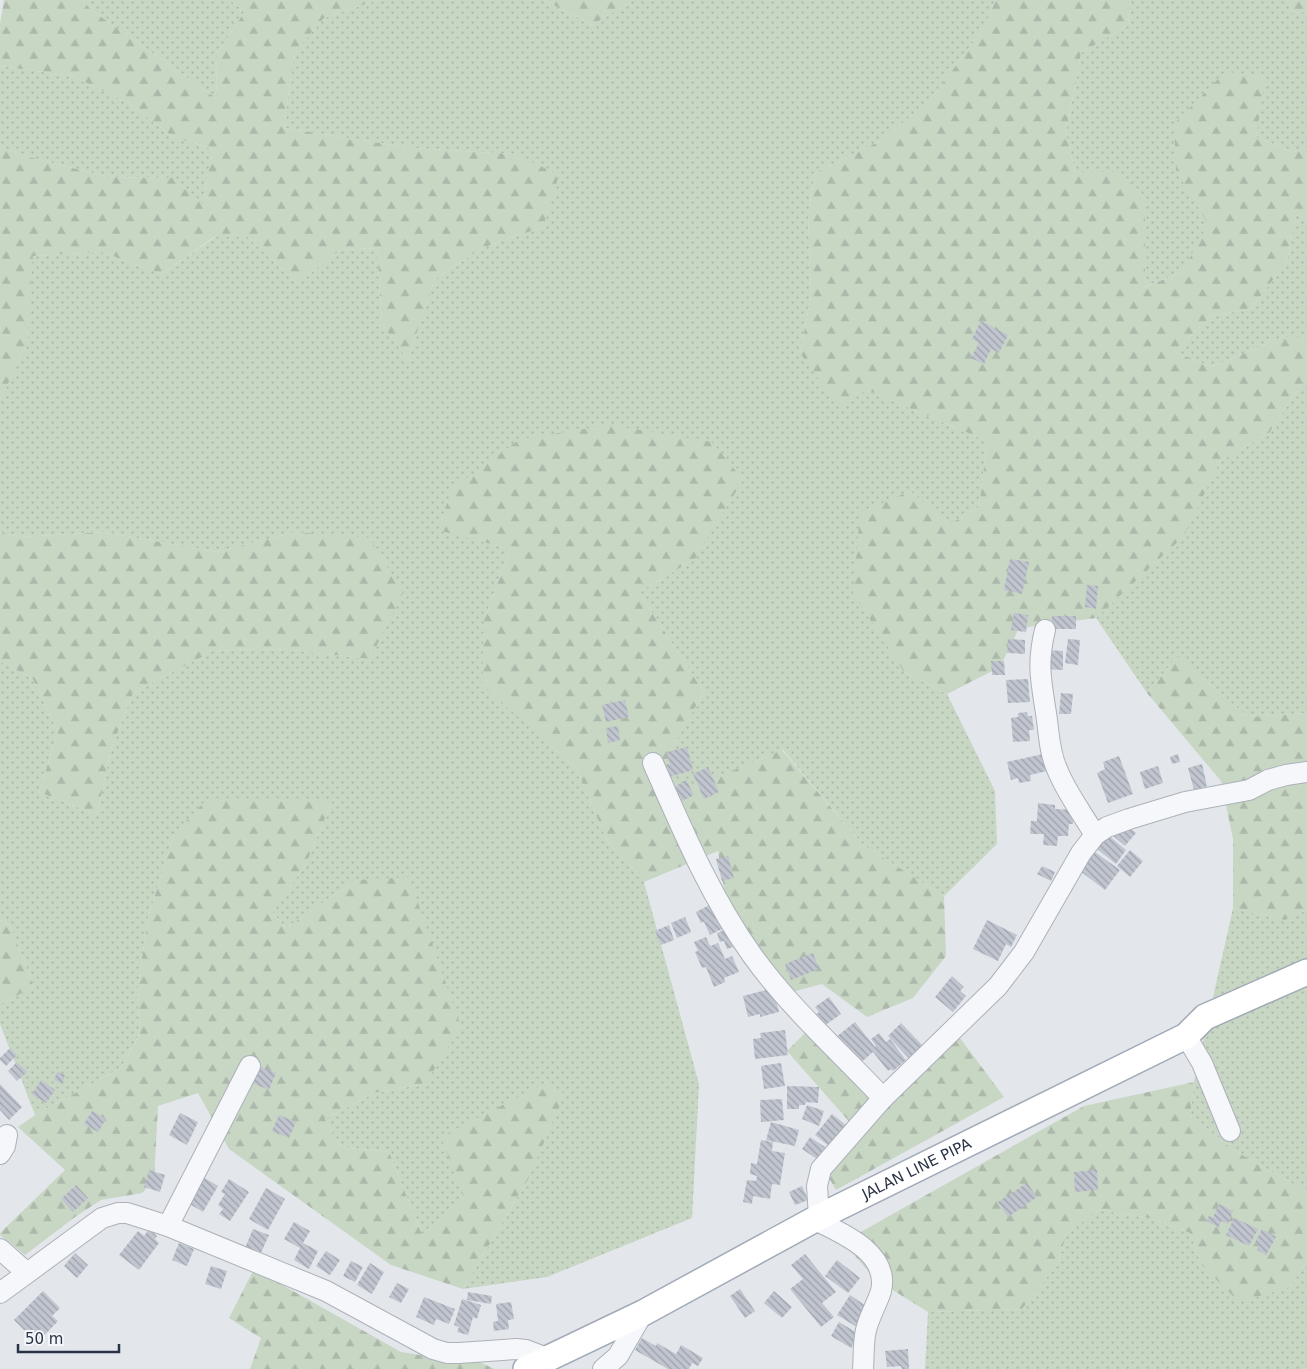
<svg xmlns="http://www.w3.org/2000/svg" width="1307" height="1369" font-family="'DejaVu Sans',sans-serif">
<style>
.grass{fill:url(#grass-dots)}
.forest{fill:url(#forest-firs)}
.building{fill:url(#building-back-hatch)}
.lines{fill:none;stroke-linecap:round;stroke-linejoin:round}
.minor-casing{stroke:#acb1ba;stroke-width:22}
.major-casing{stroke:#a2aab8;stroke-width:28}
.minor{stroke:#f6f7fa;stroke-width:20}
.major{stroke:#fff;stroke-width:25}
.labels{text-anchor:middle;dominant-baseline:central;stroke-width:4.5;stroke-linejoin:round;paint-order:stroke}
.street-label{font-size:15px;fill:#2a3345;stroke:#f3f6f9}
</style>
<defs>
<pattern id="grass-dots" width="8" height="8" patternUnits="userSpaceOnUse" patternTransform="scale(1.25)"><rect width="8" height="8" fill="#c8d6c4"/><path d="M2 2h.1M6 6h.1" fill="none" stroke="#acb8aa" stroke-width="1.8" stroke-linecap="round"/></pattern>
<pattern id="forest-firs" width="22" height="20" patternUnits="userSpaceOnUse" patternTransform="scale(1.25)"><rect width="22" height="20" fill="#c8d6c4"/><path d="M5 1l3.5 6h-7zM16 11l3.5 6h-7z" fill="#acb8aa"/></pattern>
<pattern id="building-back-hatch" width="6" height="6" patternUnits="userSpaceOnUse" patternTransform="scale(1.25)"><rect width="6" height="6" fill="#c0c5cf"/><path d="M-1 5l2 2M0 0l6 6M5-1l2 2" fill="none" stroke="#9ca1aa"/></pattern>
</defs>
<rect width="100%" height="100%" fill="#e3e7ec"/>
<g class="grass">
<polygon points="83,0 230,0 245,11 217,54 216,98 90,9"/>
<polygon points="378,0 544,0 592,25 633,0 995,0 986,25 931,99 882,140 815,173 808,215 811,296 800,353 867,390 987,441 979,507 948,525 910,491 904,672 947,694 995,791 997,844 944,896 863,845 783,750 678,793 670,751 704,692 639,592 695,559 438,529 510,549 484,620 483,685 576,768 607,840 644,882 699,1084 692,1218 547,1277 463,1289 527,1181 464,1197 422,1235 389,1152 341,1147 325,1119 374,1093 425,1084 356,880 286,928 272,912 306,864 333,799 174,834 148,918 137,992 140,1033 121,1068 35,1115 0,1024 0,1004 34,987 10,925 0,920 0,661 33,679 58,732 39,792 97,815 111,749 133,693 212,651 258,649 291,650 370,659 295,532 217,552 104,532 20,537 0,532 0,400 27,345 32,256 102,252 162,274 215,237 248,237 297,284 340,250 377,248 382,324 408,360 434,280 482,248 543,227 515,154 412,148 284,128 294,53 324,18"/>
<polygon points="1131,0 1286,0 1292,13 1307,12 1307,149 1293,152 1256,137 1265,75 1176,170 1209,224 1182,272 1144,287 1145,199 1120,172 1075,172 1066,133 1081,53 1128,25"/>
<polygon points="0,66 72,76 129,103 173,137 212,149 203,204 173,178 108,177 29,157 0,147"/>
<polygon points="1296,215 1307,218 1307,337 1282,337 1212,367 1175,352 1211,316 1251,309 1287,261"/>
<polygon points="1307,376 1307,713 1248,717 1177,657 1147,693 1096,618 1183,536 1220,461 1269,433"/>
<polygon points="1233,908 1285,920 1307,910 1307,1192 1232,1149 1190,1115 1194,1082"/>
<polygon points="1100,1210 1149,1218 1190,1233 1201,1264 1290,1287 1307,1261 1307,1369 925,1369 928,1312 1022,1309 1058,1263 1067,1232"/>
</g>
<g class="forest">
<polygon points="4,0 83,0 90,9 216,98 217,54 245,11 230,0 378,0 324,18 294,53 284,128 412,148 515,154 559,175 543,227 482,248 434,280 408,360 382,324 377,248 340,250 297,284 248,237 214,237 162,274 102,252 33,256 27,345 0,400 0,147 29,157 108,177 174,178 203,203 212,149 173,137 129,103 72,76 0,66 0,24"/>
<polygon points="544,0 633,0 592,25"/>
<polygon points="995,0 1131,0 1128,25 1081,53 1066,133 1075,172 1120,172 1145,199 1145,287 1182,272 1208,224 1176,170 1174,124 1225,72 1266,75 1256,137 1293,152 1307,149 1307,218 1296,215 1287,261 1251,309 1211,316 1175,352 1212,367 1282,337 1307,337 1307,376 1269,433 1220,461 1184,536 1096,618 1019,628 1000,667 947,694 904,672 853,593 860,513 910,491 948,525 979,507 987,441 867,390 839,408 800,353 811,296 808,215 815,173 882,140 931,99 986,25"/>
<polygon points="1286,0 1307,0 1307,12 1292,13"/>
<polygon points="610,425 712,442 743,480 695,559 639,592 704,692 670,751 678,793 782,750 863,845 944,896 946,956 913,998 867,1017 822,984 769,998 728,916 718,851 644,882 607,840 576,768 482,685 484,620 510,549 438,530 452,489 520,439"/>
<polygon points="0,532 20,537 104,532 217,552 295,532 370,538 403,593 370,659 291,650 258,649 213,651 133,693 111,749 97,815 39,792 58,732 33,679 0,661"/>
<polygon points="1177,657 1248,717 1307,713 1307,910 1285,920 1233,908 1233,839 1221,781 1147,693"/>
<polygon points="208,798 333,799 306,864 272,912 286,928 356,880 409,877 461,1027 425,1084 374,1093 325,1119 341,1147 389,1152 422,1235 464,1197 441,1137 545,1083 565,1094 527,1181 463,1289 391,1265 229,1149 198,1093 158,1106 154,1181 142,1193 101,1200 75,1217 25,1255 0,1235 0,1233 65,1170 18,1127 35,1115 121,1068 140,1034 137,992 148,918 174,834"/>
<polygon points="0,920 10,925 34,987 0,1004"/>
<polygon points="817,1021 886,1087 957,1034 1004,1097 836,1190 822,1166 854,1127 787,1051"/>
<polygon points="1194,1082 1190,1115 1232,1149 1307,1192 1307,1261 1290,1287 1239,1302 1201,1264 1190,1233 1149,1218 1100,1210 1067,1232 1058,1263 1022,1309 928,1312 875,1279 843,1242 1084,1106"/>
<polygon points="254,1269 401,1352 446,1359 477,1361 495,1369 250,1369 261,1338 229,1318"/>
</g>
<g class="building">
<polygon points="981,321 1008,335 999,353 991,349 984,364 971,358 979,343 972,339"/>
<polygon points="1010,559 1029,562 1022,594 1004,590"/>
<polygon points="1087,585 1098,586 1096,609 1085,607"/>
<polygon points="1014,613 1028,615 1026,632 1011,630"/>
<rect x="1052" y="616" width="24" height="13"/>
<polygon points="1008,639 1025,640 1025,654 1007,653"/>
<polygon points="1068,639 1080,640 1078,665 1065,663"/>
<polygon points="1047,650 1063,651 1063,670 1046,669"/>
<polygon points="991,661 1004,661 1005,675 992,675"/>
<polygon points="1028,679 1030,702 1008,703 1006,680"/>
<polygon points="1061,693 1073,694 1071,714 1059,714"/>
<polygon points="625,700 629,717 606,722 602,705"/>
<polygon points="1027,712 1028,716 1032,716 1034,730 1029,730 1030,741 1013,742 1011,718 1018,717 1018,713"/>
<polygon points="618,726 620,740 608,743 606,728"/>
<polygon points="687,747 693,770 669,777 666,765 670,764 667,752"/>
<polygon points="1043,754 1047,771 1030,775 1031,781 1019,783 1018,778 1011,780 1007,762"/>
<polygon points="1178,754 1180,762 1172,764 1170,757"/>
<polygon points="1119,756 1133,794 1108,803 1097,773 1105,769 1103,762"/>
<polygon points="1202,764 1207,786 1194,790 1188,768"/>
<polygon points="1158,766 1163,783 1145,789 1140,772"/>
<polygon points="708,767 719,792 704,799 693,774"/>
<polygon points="686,780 694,795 682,801 675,787"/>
<polygon points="1038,803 1055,805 1055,809 1074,810 1073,824 1069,824 1068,836 1058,836 1057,846 1043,845 1044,834 1030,834 1031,821 1037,821"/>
<polygon points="1123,822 1136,833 1125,846 1112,835"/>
<polygon points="1108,835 1126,850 1116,864 1097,849"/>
<polygon points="1130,850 1143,861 1130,877 1117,866"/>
<polygon points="1095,852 1120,870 1105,890 1080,871"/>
<polygon points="728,856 734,878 722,881 716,859"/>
<polygon points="1042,866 1055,872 1051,881 1037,874"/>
<polygon points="713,903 724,928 710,935 704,922 712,918 701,923 696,912"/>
<polygon points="685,917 691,932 677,938 671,923"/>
<polygon points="987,920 1017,935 1011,947 1006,944 998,961 973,949"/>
<polygon points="669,925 674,940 661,945 655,931"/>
<polygon points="732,927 739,945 727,949 724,941 720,942 717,933"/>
<polygon points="706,937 710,946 718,943 725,959 732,956 739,972 724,978 725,982 714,987 706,967 702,968 695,952 698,951 694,942"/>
<polygon points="813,953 819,969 791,980 785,964"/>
<polygon points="952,976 964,987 960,991 966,996 953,1012 935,997"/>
<polygon points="773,988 779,1012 760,1017 760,1014 748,1017 743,996"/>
<polygon points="829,997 841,1014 824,1026 815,1015 819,1012 815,1007"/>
<polygon points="855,1022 875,1047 876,1046 871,1039 879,1033 886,1042 890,1039 906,1060 893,1071 891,1069 888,1071 873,1052 858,1065 836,1037"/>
<polygon points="901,1023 925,1048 911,1061 888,1036"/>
<polygon points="785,1030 788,1055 755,1059 753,1039 761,1038 760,1033"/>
<polygon points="10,1048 17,1055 6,1066 0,1060 0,1058"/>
<polygon points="17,1062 27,1072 17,1081 8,1071"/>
<polygon points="781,1063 785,1086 764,1089 761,1066"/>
<polygon points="259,1066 276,1073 269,1090 252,1083"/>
<polygon points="57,1072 65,1075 62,1084 54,1080"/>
<polygon points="41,1080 55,1090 46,1103 32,1094"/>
<polygon points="0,1084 22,1107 9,1120 0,1110"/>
<polygon points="787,1086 819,1087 818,1103 806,1102 805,1105 799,1105 799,1109 787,1109"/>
<polygon points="782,1099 784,1120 761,1122 760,1100"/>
<polygon points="807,1105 824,1111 819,1126 802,1119"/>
<polygon points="92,1111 106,1119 98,1132 84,1124"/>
<polygon points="180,1113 198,1122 187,1145 169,1135"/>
<polygon points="832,1114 847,1126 830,1147 815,1135"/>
<polygon points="279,1115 296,1122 289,1138 272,1131"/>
<polygon points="771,1122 799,1130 795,1146 766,1140"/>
<polygon points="810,1137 825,1147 817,1159 802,1149"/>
<polygon points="761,1140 773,1142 772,1151 785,1153 780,1185 772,1184 770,1199 753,1196 752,1204 743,1202 747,1180 756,1181 757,1176 750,1174 751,1163 757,1164"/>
<polygon points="149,1170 165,1175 160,1192 144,1187"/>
<polygon points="1097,1170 1098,1190 1075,1192 1074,1172"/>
<polygon points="203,1177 218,1186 203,1212 188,1203"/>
<polygon points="229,1179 249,1192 230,1221 219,1214 223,1209 218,1205 225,1194 221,1192"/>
<polygon points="1027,1183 1037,1197 1008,1217 998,1202"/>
<polygon points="76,1185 88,1198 73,1212 61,1199"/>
<polygon points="802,1186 808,1200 795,1205 789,1192"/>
<polygon points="266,1188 285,1199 268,1230 249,1219"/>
<polygon points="1219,1204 1233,1211 1228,1224 1221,1221 1219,1227 1206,1221 1209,1216 1213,1218"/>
<polygon points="1234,1218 1258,1229 1249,1246 1226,1235"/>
<polygon points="294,1222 310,1231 303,1243 318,1251 309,1269 294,1260 300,1248 284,1239"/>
<polygon points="149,1229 157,1236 155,1239 159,1243 139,1270 119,1255 138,1231 144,1236"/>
<polygon points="253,1229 269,1235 260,1255 245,1248"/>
<polygon points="1262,1229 1276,1237 1266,1255 1257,1250 1259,1245 1255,1243"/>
<polygon points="179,1243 194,1249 187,1266 172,1260"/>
<polygon points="326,1251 340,1260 330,1275 316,1266"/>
<polygon points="75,1253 88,1265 77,1278 64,1266"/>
<polygon points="805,1254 836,1292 822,1303 834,1317 821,1327 790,1289 803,1279 791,1265"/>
<polygon points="837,1260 860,1278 848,1293 825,1276"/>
<polygon points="351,1261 363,1267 355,1282 343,1276"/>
<polygon points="370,1263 384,1272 372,1294 357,1285"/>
<polygon points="211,1266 227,1271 221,1289 205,1284"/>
<polygon points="397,1283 409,1289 401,1303 389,1297"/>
<polygon points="740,1289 755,1311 745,1318 730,1296"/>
<polygon points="43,1291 60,1308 52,1316 58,1321 37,1343 14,1320"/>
<polygon points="774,1291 792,1307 782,1318 764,1303"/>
<polygon points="468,1292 492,1296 491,1304 467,1300"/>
<polygon points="850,1295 872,1310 860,1329 837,1315"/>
<polygon points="424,1297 455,1309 449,1324 436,1319 434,1325 416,1317"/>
<polygon points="462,1299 481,1305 477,1319 473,1317 468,1335 457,1332 459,1327 454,1325"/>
<polygon points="511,1302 514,1319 508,1320 509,1329 494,1331 493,1322 498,1321 496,1304"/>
<polygon points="839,1322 859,1334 851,1348 831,1336"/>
<polygon points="642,1338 656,1346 657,1343 676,1354 681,1345 703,1358 698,1366 692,1363 689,1369 668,1369 635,1350"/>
<polygon points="908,1349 909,1369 902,1369 901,1366 887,1367 885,1351"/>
</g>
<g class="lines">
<defs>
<g id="minor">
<path d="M 1045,630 C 1036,667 1042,684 1047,720 C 1049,736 1050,754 1057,769 C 1066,792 1082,813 1095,835"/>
<path d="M 653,763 C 682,829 710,896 752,955 C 790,1008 839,1051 883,1098"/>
<polyline points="1186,1036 1202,1063 1230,1131"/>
<polyline points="0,1154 5,1146 7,1135"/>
<polyline points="819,1217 817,1186 821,1169 883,1098 998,986 1024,952 1081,853 1095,835 1107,827 1129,819 1185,802 1249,790 1268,780 1286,775 1307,772"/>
<path d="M 815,1220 C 842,1233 890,1253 881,1291 C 877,1304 869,1317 866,1330 C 863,1343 864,1356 863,1369"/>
<polyline points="168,1226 250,1066"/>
<polyline points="0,1249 27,1273"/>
<polyline points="0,1293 102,1218 118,1213 127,1213 168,1226 326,1291 433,1349 447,1353 459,1353 516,1349 526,1350 547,1358"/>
<polyline points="603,1369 618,1356 643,1313"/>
</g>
<g id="major">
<path id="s1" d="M 526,1369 L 643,1313 L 819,1217 L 1186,1036 L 1205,1017 L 1307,972"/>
</g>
</defs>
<use href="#minor" class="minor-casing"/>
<use href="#major" class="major-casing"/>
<use href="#minor" class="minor"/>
<use href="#major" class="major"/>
</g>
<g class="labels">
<g class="street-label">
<text stroke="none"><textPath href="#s1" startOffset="439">JALAN LINE PIPA</textPath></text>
</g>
</g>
<path d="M18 1344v8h101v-8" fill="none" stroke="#2a3345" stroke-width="2.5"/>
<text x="25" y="1344" font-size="15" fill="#2a3345" stroke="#f3f6f9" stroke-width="4" paint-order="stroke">50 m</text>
</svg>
